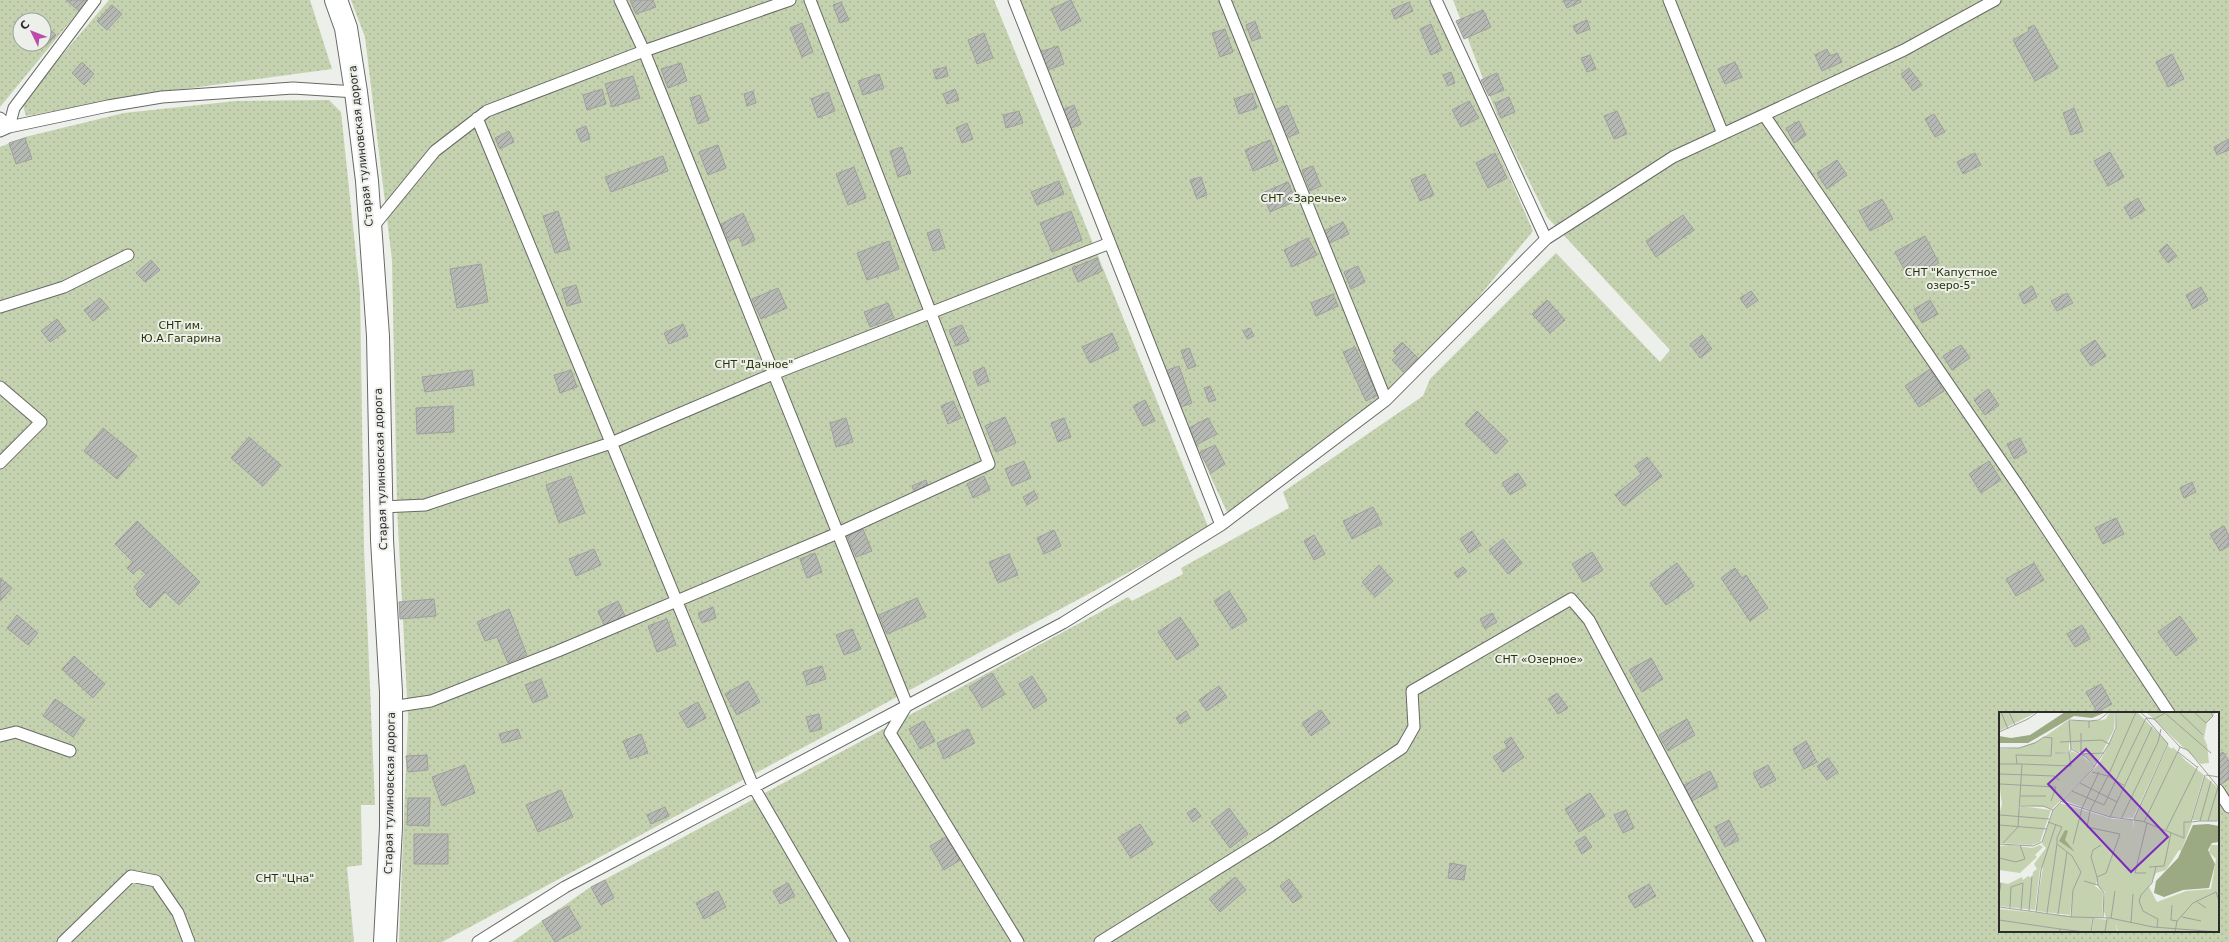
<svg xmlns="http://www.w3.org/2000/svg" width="2229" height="942" font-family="'DejaVu Sans',sans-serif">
	<defs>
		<pattern id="grass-dots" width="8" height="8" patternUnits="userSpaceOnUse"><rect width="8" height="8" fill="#c4d2af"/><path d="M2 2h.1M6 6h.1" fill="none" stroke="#a9b497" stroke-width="1.8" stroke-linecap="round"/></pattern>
		<pattern id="building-hatch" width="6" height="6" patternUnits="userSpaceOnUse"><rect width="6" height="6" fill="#b6b8b3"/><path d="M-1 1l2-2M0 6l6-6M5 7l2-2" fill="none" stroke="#949692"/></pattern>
	</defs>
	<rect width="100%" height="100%" fill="#edefea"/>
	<path fill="url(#grass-dots)" fill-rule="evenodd" d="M 0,0 L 88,0 L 0,107 ZM 20,20 L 44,20 L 44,44 L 20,44 Z
		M 109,0 L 310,0 L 332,69 L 147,94 L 26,116 L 22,102 Z
		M 351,0 L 994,0 L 1209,529 L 442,942 L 399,942 L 408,717 L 397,506 L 392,260 L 365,37 Z
		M 1013,0 L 1432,0 L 1533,231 L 1439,345 L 1392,388 L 1235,513 L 1227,512 L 1153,352 Z
		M 1453,0 L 2229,0 L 2229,942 L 512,942 L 589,888 L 1128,597 L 1132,601 L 1183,574 L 1181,568 L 1289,508 L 1283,492 L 1423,396 L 1430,379 L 1556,253 L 1660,362 L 1670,350 L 1547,217 L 1500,123 ZM 2000,713 L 2218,713 L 2218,931 L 2000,931 Z
		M 329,100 L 341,112 L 360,293 L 364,547 L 375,805 L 361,805 L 362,865 L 347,867 L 354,942 L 0,942 L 0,147 L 25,137 L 124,113 L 236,101 Z"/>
	<path fill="url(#building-hatch)" stroke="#9ea09c" d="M 66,0 L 88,0 L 79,11 Z
		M 630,0 L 653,0 L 656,7 L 636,14 Z
		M 1071,0 L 1081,21 L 1061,31 L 1051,9 Z
		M 1563,0 L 1580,0 L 1581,2 L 1567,8 Z
		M 841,2 L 849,20 L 840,23 L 833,5 Z
		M 1409,2 L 1413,11 L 1395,19 L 1391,10 Z
		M 112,5 L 122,14 L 107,30 L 97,21 Z
		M 1483,10 L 1491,27 L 1464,39 L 1456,21 Z
		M 1587,20 L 1590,29 L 1577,34 L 1573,26 Z
		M 1255,21 L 1261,38 L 1252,41 L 1246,25 Z
		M 44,23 L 56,35 L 47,45 L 44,42 Z
		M 802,23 L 813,52 L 802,57 L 790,28 Z
		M 1431,24 L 1442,50 L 1431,55 L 1420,29 Z
		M 2034,25 L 2058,68 L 2035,81 L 2013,40 L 2029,31 L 2028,28 Z
		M 1225,29 L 1233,52 L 1220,57 L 1212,33 Z
		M 984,33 L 993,58 L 977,64 L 968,40 Z
		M 1058,46 L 1064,64 L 1043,72 L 1037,53 Z
		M 1827,49 L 1830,56 L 1837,53 L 1842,62 L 1822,71 L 1815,55 Z
		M 2172,54 L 2184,79 L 2168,87 L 2156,62 Z
		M 1590,55 L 1596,69 L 1587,72 L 1581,58 Z
		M 82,62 L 94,74 L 84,85 L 72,73 Z
		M 1735,62 L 1742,77 L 1725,84 L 1718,69 Z
		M 681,63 L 687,81 L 668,88 L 661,69 Z
		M 946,67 L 948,76 L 936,79 L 933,70 Z
		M 1909,68 L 1922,85 L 1913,91 L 1901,74 Z
		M 1451,72 L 1455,83 L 1448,86 L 1443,75 Z
		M 1497,73 L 1504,90 L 1489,96 L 1481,80 Z
		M 879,74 L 884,88 L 863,95 L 858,81 Z
		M 633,76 L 640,98 L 612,107 L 605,84 Z
		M 602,89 L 606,104 L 587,110 L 583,95 Z
		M 955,89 L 959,100 L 947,104 L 943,94 Z
		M 753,91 L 756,103 L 747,106 L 744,94 Z
		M 828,92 L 835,111 L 818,118 L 811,99 Z
		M 1252,93 L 1257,108 L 1239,114 L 1234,99 Z
		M 700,95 L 709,120 L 698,124 L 690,98 Z
		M 1509,97 L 1515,112 L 1501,118 L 1495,103 Z
		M 1469,101 L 1479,118 L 1461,127 L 1452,110 Z
		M 1074,105 L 1081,124 L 1069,129 L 1062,110 Z
		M 1287,105 L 1299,133 L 1286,138 L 1275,110 Z
		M 2074,108 L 2083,131 L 2071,135 L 2063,113 Z
		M 1019,111 L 1023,123 L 1006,128 L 1003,115 Z
		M 1617,111 L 1627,134 L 1614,139 L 1604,116 Z
		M 1934,114 L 1945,132 L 1935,137 L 1925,119 Z
		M 1799,121 L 1806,135 L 1794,143 L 1786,128 Z
		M 967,123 L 973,139 L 962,143 L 956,128 Z
		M 586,126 L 590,139 L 581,142 L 576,130 Z
		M 509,131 L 514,142 L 500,149 L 495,138 Z
		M 25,138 L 32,159 L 16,164 L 9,143 Z
		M 2229,139 L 2229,150 L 2217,155 L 2214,147 Z
		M 1270,140 L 1278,161 L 1253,171 L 1245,150 Z
		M 718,145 L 726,168 L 708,175 L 699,152 Z
		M 902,147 L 911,173 L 898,177 L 890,151 Z
		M 2110,152 L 2124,177 L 2108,186 L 2094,161 Z
		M 1495,153 L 1507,178 L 1488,188 L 1476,163 Z
		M 1975,153 L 1981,165 L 1963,174 L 1957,162 Z
		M 663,156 L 668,171 L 611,192 L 605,177 Z
		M 1837,160 L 1847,175 L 1827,189 L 1817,173 Z
		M 1313,166 L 1321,186 L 1310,191 L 1302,170 Z
		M 854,167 L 866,198 L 848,205 L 836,174 Z
		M 1425,174 L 1434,195 L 1420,201 L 1411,180 Z
		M 1201,177 L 1207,195 L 1197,199 L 1190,180 Z
		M 1059,181 L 1064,194 L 1037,205 L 1031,192 Z
		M 1288,182 L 1296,201 L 1270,212 L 1262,193 Z
		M 2138,198 L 2145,210 L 2131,219 L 2124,207 Z
		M 1882,199 L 1893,219 L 1870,231 L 1859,211 Z
		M 558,211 L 570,249 L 555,253 L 543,216 Z
		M 1071,211 L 1082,240 L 1052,252 L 1040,223 Z
		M 743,213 L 755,240 L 743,246 L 739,237 L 729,241 L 721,224 Z
		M 1683,215 L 1694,230 L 1656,257 L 1646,241 Z
		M 1343,222 L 1349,234 L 1330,243 L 1324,231 Z
		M 939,229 L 945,248 L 933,251 L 927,233 Z
		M 1925,236 L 1939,263 L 1909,279 L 1895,252 Z
		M 1308,238 L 1317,255 L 1292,267 L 1284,250 Z
		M 889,241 L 899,269 L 867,280 L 857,253 Z
		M 2167,244 L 2177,256 L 2168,263 L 2159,251 Z
		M 1097,258 L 1102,271 L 1078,282 L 1072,268 Z
		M 151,260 L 160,270 L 145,282 L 136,273 Z
		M 481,264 L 488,302 L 457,308 L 450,269 Z
		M 1358,266 L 1365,282 L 1351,289 L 1344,272 Z
		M 576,285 L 581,302 L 567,306 L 562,289 Z
		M 2032,286 L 2037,297 L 2024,304 L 2019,294 Z
		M 2201,287 L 2208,300 L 2193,309 L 2186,295 Z
		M 778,288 L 787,308 L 761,319 L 752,299 Z
		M 1751,291 L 1758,300 L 1747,308 L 1740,298 Z
		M 2067,293 L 2073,303 L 2057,311 L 2051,301 Z
		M 1333,294 L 1338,306 L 1316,316 L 1311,303 Z
		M 100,298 L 109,308 L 93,321 L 84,310 Z
		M 1547,300 L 1565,320 L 1550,333 L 1532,314 Z
		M 1930,300 L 1938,314 L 1922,323 L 1914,309 Z
		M 888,303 L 894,318 L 870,327 L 864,312 Z
		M 57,319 L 66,331 L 50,342 L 41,331 Z
		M 683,324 L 688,336 L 669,344 L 664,333 Z
		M 962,325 L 969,341 L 956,346 L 949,330 Z
		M 1250,328 L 1254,336 L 1247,339 L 1243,331 Z
		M 1112,333 L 1119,349 L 1090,363 L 1082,347 Z
		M 1702,335 L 1712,349 L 1700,358 L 1690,344 Z
		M 2095,340 L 2106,356 L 2091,366 L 2080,350 Z
		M 1402,342 L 1418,358 L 1403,372 L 1392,360 L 1397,355 L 1393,351 Z
		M 1961,345 L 1970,358 L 1952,370 L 1943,356 Z
		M 1355,347 L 1378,395 L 1366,401 L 1343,352 Z
		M 1189,348 L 1196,366 L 1188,369 L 1181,351 Z
		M 1179,366 L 1192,403 L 1176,409 L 1162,372 Z
		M 984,367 L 989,381 L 978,386 L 973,372 Z
		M 1930,369 L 1944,391 L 1919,407 L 1905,386 Z
		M 472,370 L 474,385 L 425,392 L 422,377 Z
		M 571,370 L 577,387 L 560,393 L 554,375 Z
		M 1210,386 L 1216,400 L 1209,402 L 1204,388 Z
		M 1988,389 L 1999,405 L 1985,415 L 1974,400 Z
		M 1145,400 L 1155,421 L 1143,426 L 1133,406 Z
		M 953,401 L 961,418 L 948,424 L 941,406 Z
		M 453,406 L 454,432 L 417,434 L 416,408 Z
		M 1477,411 L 1508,441 L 1496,454 L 1465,424 Z
		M 1005,417 L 1016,443 L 996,452 L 985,426 Z
		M 846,418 L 853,442 L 836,447 L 830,423 Z
		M 1064,418 L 1071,437 L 1058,442 L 1051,423 Z
		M 1208,418 L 1217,434 L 1196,445 L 1187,429 Z
		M 103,428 L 137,456 L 117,479 L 84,451 Z
		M 249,437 L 281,465 L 263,486 L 231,458 Z
		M 2020,438 L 2027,452 L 2014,459 L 2007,444 Z
		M 1215,445 L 1225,464 L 1211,473 L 1200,452 Z
		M 1647,457 L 1662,476 L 1624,506 L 1615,495 L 1641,474 L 1635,466 Z
		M 1024,461 L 1031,478 L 1012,486 L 1005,469 Z
		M 1989,461 L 2001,480 L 1981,493 L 1969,474 Z
		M 1518,473 L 1526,485 L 1510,495 L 1502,483 Z
		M 571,476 L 585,513 L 559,523 L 546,485 Z
		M 984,476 L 990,490 L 973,498 L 967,484 Z
		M 926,480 L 931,494 L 917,500 L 912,486 Z
		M 2192,482 L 2196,492 L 2184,498 L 2180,488 Z
		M 1034,491 L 1038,498 L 1027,505 L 1023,497 Z
		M 1373,507 L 1382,524 L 1352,539 L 1343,521 Z
		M 2116,518 L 2124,534 L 2103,544 L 2095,528 Z
		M 137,521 L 200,582 L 179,605 L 165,592 L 150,608 L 136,594 L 138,591 L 134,587 L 146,574 L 139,568 L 133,574 L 127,568 L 133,562 L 115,544 Z
		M 2224,526 L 2229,536 L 2229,546 L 2220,551 L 2210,534 Z
		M 863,529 L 872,551 L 856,557 L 847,536 Z
		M 1054,530 L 1061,546 L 1044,554 L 1037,538 Z
		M 1472,531 L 1481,545 L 1469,553 L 1460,539 Z
		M 1314,535 L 1325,554 L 1314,560 L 1304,541 Z
		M 1503,539 L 1522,563 L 1508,574 L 1489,550 Z
		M 594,549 L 601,565 L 576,576 L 569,559 Z
		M 1592,552 L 1603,570 L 1583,582 L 1572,564 Z
		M 815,553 L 822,572 L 807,578 L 800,559 Z
		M 1009,554 L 1018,575 L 998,583 L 989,562 Z
		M 1677,563 L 1694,586 L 1666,605 L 1650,583 Z
		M 2034,563 L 2044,580 L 2016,596 L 2006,579 Z
		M 1379,565 L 1393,581 L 1375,597 L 1362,582 Z
		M 1463,567 L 1467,571 L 1458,578 L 1454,573 Z
		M 1735,568 L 1742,578 L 1746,575 L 1768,608 L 1750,621 L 1721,578 Z
		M 0,578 L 12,588 L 0,601 Z
		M 1229,591 L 1247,620 L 1232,629 L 1214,601 Z
		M 917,598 L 926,617 L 887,634 L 879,615 Z
		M 434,599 L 436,616 L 400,619 L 399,602 Z
		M 618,601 L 625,616 L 604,625 L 598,611 Z
		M 713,607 L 716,618 L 702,623 L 698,613 Z
		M 509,609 L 527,655 L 508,663 L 497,637 L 485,641 L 477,622 Z
		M 1492,613 L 1497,622 L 1485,629 L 1480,619 Z
		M 17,615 L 38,633 L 28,645 L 7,628 Z
		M 2180,616 L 2197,640 L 2176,656 L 2158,632 Z
		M 1180,617 L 1199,645 L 1177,660 L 1158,632 Z
		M 667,619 L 676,645 L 657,652 L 648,626 Z
		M 2082,625 L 2090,639 L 2075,647 L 2067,634 Z
		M 852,629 L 861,649 L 844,655 L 836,635 Z
		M 74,656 L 105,684 L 93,698 L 62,669 Z
		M 1651,658 L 1663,679 L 1642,692 L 1629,670 Z
		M 822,666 L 826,679 L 807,685 L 803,672 Z
		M 992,673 L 1005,694 L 982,708 L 969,687 Z
		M 1032,676 L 1047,700 L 1034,709 L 1019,684 Z
		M 541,679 L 548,697 L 533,703 L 525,685 Z
		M 748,681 L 760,702 L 737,715 L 725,694 Z
		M 2101,684 L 2112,704 L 2097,712 L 2086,692 Z
		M 1219,686 L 1227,697 L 1207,711 L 1199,700 Z
		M 1557,693 L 1568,708 L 1558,714 L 1548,699 Z
		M 55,699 L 85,720 L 73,737 L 43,716 Z
		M 698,702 L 706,718 L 688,728 L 679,713 Z
		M 1321,710 L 1330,723 L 1311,736 L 1302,723 Z
		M 1186,711 L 1190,718 L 1180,724 L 1176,718 Z
		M 819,714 L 822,729 L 810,732 L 806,717 Z
		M 1687,719 L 1695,735 L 1668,751 L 1659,735 Z
		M 924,721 L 935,741 L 920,749 L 909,729 Z
		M 518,729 L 521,738 L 502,743 L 499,734 Z
		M 968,729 L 975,743 L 944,759 L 937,743 Z
		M 641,734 L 648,753 L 630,759 L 623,741 Z
		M 1511,737 L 1524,757 L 1503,772 L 1493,757 L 1508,747 L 1504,742 Z
		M 1806,741 L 1817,762 L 1804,769 L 1793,749 Z
		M 2223,752 L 2229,761 L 2229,779 L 2220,785 L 2218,781 L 2218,755 Z
		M 427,755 L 428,770 L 408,772 L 406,756 Z
		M 1828,758 L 1838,772 L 1827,780 L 1817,766 Z
		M 465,765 L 475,793 L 442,806 L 432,777 Z
		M 1768,765 L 1776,780 L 1761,788 L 1753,773 Z
		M 1710,771 L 1718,787 L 1692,801 L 1684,785 Z
		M 561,790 L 573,817 L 538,832 L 526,805 Z
		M 1590,793 L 1605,816 L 1579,832 L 1565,809 Z
		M 408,798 L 430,798 L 429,826 L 407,825 Z
		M 665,807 L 669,816 L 651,824 L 647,815 Z
		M 1195,808 L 1201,816 L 1193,822 L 1187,813 Z
		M 1229,808 L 1248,834 L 1230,848 L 1211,822 Z
		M 1626,810 L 1634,828 L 1623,833 L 1614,815 Z
		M 1729,820 L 1739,840 L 1725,847 L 1715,827 Z
		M 1140,824 L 1153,844 L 1131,858 L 1118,838 Z
		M 414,834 L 448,834 L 448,864 L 414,864 Z
		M 1585,836 L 1592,847 L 1582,854 L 1575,842 Z
		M 946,837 L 960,860 L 944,870 L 930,846 Z
		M 1450,863 L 1466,866 L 1464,880 L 1448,878 Z
		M 1235,877 L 1246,890 L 1220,912 L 1209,899 Z
		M 1289,879 L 1302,897 L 1293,903 L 1280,886 Z
		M 605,880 L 614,898 L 601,905 L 591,887 Z
		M 788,883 L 795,896 L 780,904 L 773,891 Z
		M 1649,884 L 1656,896 L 1635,908 L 1628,896 Z
		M 718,891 L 726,907 L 704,919 L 696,903 Z
		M 568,906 L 581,928 L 555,942 L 542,921 Z"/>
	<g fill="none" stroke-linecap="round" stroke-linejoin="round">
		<defs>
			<path id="service" d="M 790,0 L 644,51 L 907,705 L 890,733 L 1018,942
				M 1014,0 L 1221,525
				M 1225,0 L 1386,400
				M 1436,0 L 1546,239
				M 1669,0 L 1723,134
				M 1764,115 L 2021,490 L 2169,713
				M 0,118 L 9,127 L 14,108 L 95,0
				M 477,118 L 753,786 L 844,942
				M 0,131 L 9,127 L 108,106 L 162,97 L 293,88 L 356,92
				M 372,228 L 435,151 L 487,111 L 644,51 L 620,0
				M 0,307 L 64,287 L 128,255
				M 0,387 L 41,422 L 0,463
				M 382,507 L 425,505 L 611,443 L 773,374 L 1110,243
				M 391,707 L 431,701 L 558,651 L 838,533 L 989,464 L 810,0
				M 0,736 L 16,732 L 70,751
				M 2218,790 L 2229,807
				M 63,942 L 131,876 L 156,881 L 178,913 L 189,942
				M 478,942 L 565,887 L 1063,623 L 1221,525 L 1386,400 L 1546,239 L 1673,157 L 1904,50 L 1995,0
				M 1100,942 L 1270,836 L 1402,748 L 1414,727 L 1412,691 L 1571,599 L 1589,620 L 1760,942"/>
			<path id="tertiary" d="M 336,0 L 346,28 L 356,92 L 367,181 L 378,336 L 382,540 L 391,692 L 391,827 L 385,942"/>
		</defs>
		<use href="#service" stroke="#686a66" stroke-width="13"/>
		<use href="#tertiary" stroke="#686a66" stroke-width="24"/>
		<use href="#service" stroke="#fff" stroke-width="11"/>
		<use href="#tertiary" stroke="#fff" stroke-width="22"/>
	</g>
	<g text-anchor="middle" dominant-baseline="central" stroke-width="4" stroke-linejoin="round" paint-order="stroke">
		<g font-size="11" fill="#2b2b2a" stroke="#edefea">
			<text transform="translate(361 146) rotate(-96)">Старая тулиновская дорога</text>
			<text transform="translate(381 469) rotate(-92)">Старая тулиновская дорога</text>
			<text transform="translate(390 793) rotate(-89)">Старая тулиновская дорога</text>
		</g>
		<g font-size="11" fill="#273405" stroke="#edefea">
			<text x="1304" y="198">СНТ «Заречье»</text>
			<text x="1951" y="272">СНТ "Капустное<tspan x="1951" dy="13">озеро-5"</tspan></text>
			<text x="181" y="325">СНТ им.<tspan x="181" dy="13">Ю.А.Гагарина</tspan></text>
			<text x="754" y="364">СНТ "Дачное"</text>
			<text x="1539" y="659">СНТ «Озерное»</text>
			<text x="285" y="878">СНТ "Цна"</text>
		</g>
	</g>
	<g transform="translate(1999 712)">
		<rect width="220" height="220" fill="#edefea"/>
		<path d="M 0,0 L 38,0 L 0,19 ZM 111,0 L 116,0 L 115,18 L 96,53 L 83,42 L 92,40 L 79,40 L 72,36 L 70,29 L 70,40 L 53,41 L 71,42 L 72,39 L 82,43 L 95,54 L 89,62 L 53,97 L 46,95 L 20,93 L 20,98 L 22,94 L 52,98 L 41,130 L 32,133 L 0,131 L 0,103 L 3,92 L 0,69 L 0,37 L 20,36 L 41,28 L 68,9 L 99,9 L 107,7 ZM 118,0 L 139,1 L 169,31 L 134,106 L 111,105 L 64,88 L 99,53 L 117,18 ZM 147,0 L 217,0 L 208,10 L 205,26 L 208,33 L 210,51 L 202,52 ZM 169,34 L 173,37 L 174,35 L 187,49 L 205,63 L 191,111 L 193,111 L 182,139 L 180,138 L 167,158 L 157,161 L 150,175 L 158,190 L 187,179 L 212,177 L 217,147 L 210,140 L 212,133 L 220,133 L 220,220 L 119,220 L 117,211 L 118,220 L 93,220 L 94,206 L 108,208 L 104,197 L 106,180 L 100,176 L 98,169 L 96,174 L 104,180 L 103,206 L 72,205 L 73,184 L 71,203 L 37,199 L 44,155 L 41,157 L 36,198 L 0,194 L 0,170 L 9,172 L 23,165 L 24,168 L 29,164 L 33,166 L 34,160 L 38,157 L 35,152 L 47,136 L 43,132 L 49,113 L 55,97 L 61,91 L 114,107 L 134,108 L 135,116 L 135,106 ZM 206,64 L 220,77 L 220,109 L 193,108 ZM 11,133 L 33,136 L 41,133 L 44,135 L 36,143 L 38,145 L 21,161 L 0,158 L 0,134 ZM 0,197 L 93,206 L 92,220 L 0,220 Z" fill="#c4d2af"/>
		<path d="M 66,0 L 107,0 L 93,6 L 75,4 L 29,31 L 0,31 L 0,24 L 12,26 L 31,23 ZM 209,112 L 220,114 L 220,130 L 213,131 L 209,138 L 216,152 L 210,176 L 184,178 L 165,185 L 155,181 L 157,169 L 179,146 L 194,113 ZM 66,118 L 69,119 L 66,128 L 76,140 L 60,129 Z" fill="#9baa83"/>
		<path fill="none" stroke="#9fa19d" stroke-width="1" d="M 2,0 L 9,17M 10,0 L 16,13M 141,0 L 148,6 L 155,7 L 181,35 L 189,38 L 220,76M 180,0 L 204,23M 195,0 L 207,11 L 214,4 L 211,0M 167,2 L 212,41M 155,7 L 168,0M 90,16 L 90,9 L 100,8 L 110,0M 0,20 L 29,7 L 39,0M 82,21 L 82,42 L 105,41M 61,30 L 103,28 L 110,32M 0,36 L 20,36 L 36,31 L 45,25 L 53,26 L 52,44 L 17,43 L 18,52M 72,37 L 70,8 L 90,9M 179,40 L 198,55M 56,41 L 70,41 L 72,37 L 87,45 L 96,55M 0,52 L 23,52 L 19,115 L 4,131M 23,52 L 72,54 L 70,41M 93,60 L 109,64 L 137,0M 1,62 L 55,64 L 60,68M 207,63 L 220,65M 81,71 L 118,90M 1,72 L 57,75 L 52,89M 73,79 L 105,93 L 147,6 L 169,32 L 135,107M 21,84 L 47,84M 61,89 L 111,105 L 143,109 L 185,126 L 185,110 L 192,110M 21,94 L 44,94 L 54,98M 1,103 L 50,107M 111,105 L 153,15M 122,107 L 159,30 L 162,17M 201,109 L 192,110 L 206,63M 209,109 L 201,109 L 212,69M 218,109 L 209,109 L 219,75M 49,110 L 63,115 L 58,126 L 58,132 L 73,144 L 82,160 L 74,178 L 72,205M 145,110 L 181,35M 0,113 L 48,117M 167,118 L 199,54M 0,132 L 34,134 L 43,130 L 54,98 L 93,58 L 110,32 L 117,16 L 117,0M 74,132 L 83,96 L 100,60M 102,133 L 94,138 L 92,145 L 98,165 L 107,161 L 121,122 L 88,115 L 91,99 L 109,64 L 126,74M 0,146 L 17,150 L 26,147 L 21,133M 150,155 L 165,154 L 172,121M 157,155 L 153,171 L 142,183 L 140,189 L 144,199 L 159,207 L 158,215M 147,161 L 136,161 L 148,111M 85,169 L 99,173 L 98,165M 99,173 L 105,181 L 104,206M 0,183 L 2,171M 197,189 L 207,196M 173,193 L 172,208 L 178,209M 0,195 L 73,205 L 111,206 L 154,215 L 220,220M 11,196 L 12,175 L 24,171 L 22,198M 30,199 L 33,164M 37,200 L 42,158 L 57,112M 48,201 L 58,132M 59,202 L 68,140M 183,205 L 202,209M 112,206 L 116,179M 0,208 L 61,217M 132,211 L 134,182M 61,220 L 61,217 L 86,220M 92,220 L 94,206M 106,220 L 108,207M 176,220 L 178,209 L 194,191 L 217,180 L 220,189"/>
		<path fill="#7b2cbf" fill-opacity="0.15" stroke="#7b2cbf" stroke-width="2" d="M 87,37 L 169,125 L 132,160 L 49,72 Z"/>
		<rect width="220" height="220" fill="none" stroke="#2b2b2a" stroke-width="2"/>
	</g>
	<g transform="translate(32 32) rotate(313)"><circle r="19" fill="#edefea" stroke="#9fa19d"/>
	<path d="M0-3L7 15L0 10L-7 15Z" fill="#bb4ca9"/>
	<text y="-6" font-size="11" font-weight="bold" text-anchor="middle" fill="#2b2b2a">С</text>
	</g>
</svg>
